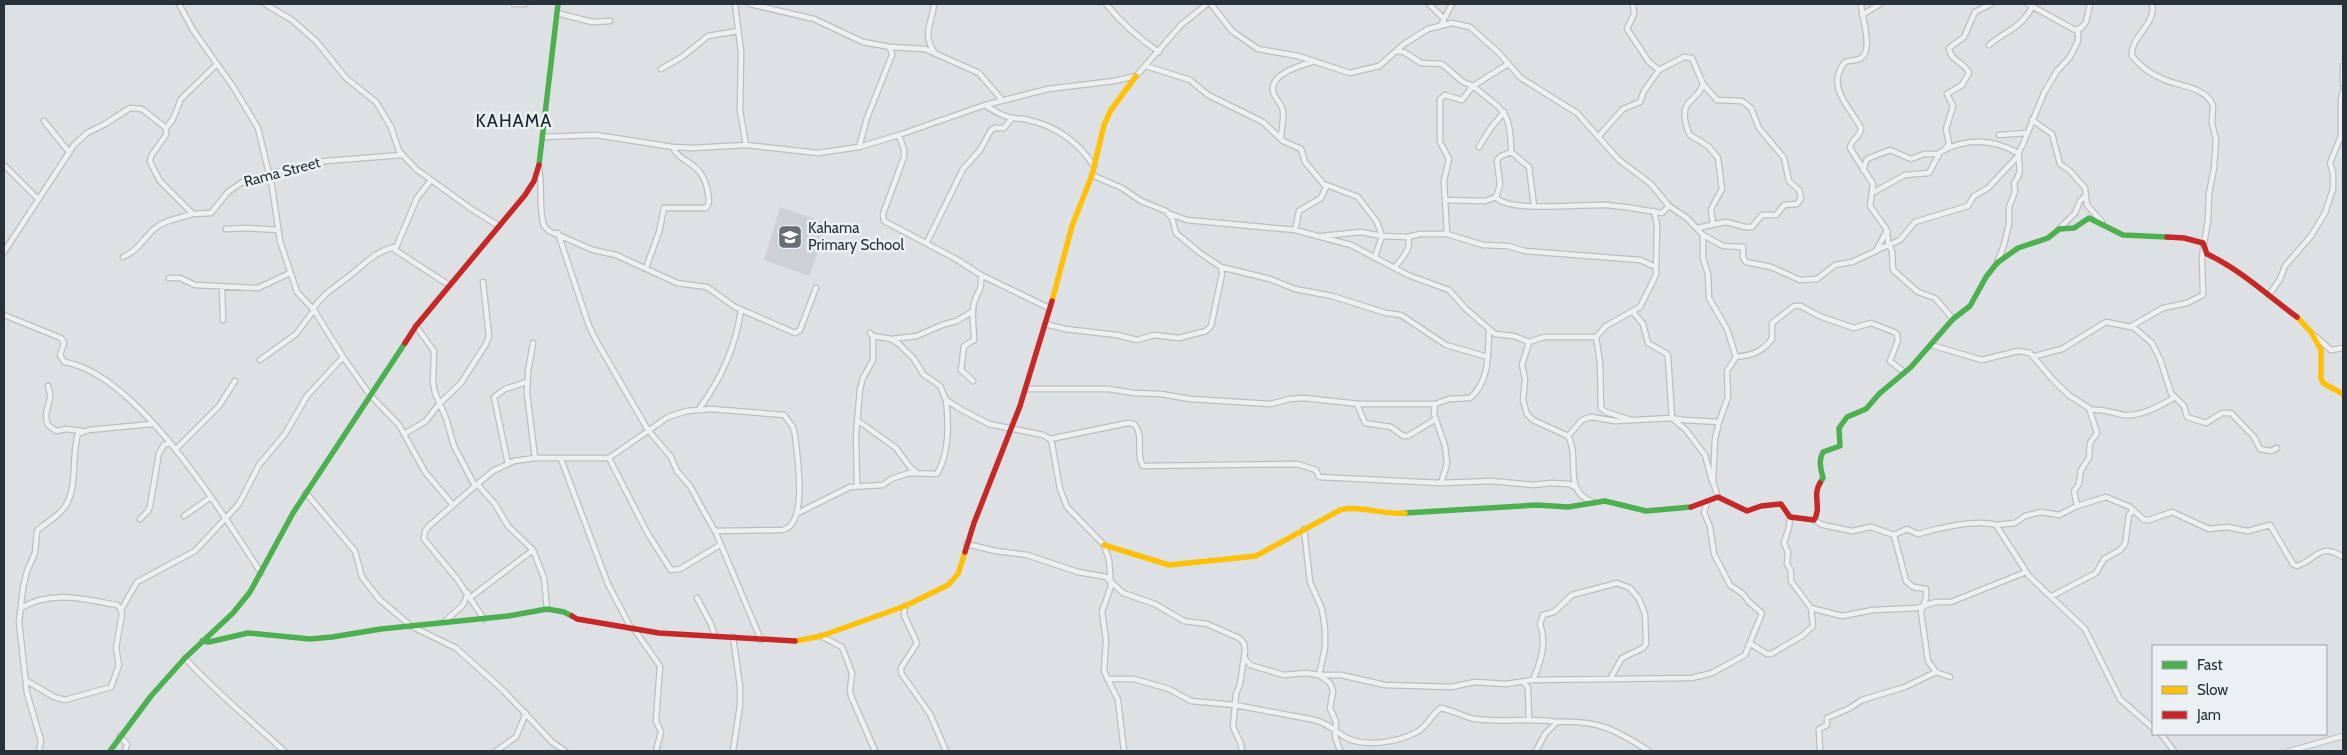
<svg xmlns="http://www.w3.org/2000/svg" width="2347" height="755" font-family="Cabin,sans-serif">
	<rect width="100%" height="100%" fill="#dee1e3"/>
	<path fill="#cdd1d6" d="M 780,207 L 829,224 L 809,276 L 764,260 Z"/>
	<g fill="none" stroke-linecap="round" stroke-linejoin="round">
		<defs>
			<path id="street" d="M 179,4 L 193,30 L 234,88 L 258,128 L 272,186 L 280,241 L 297,292 L 314,310 L 343,357 L 370,395 L 399,425 L 425,472 L 453,505
				M 265,4 L 292,20 L 316,41 L 346,78 L 376,102 L 391,127 L 399,151 L 416,169 L 470,208 L 499,226
				M 514,4 L 525,4
				M 735,4 L 741,52 L 740,111 L 746,145
				M 750,4 L 814,19 L 863,42 L 890,47 L 925,49 L 979,73 L 1002,100
				M 934,4 C 932,24 922,32 934,52
				M 1106,4 C 1121,22 1138,38 1159,52
				M 1211,4 L 1232,31 L 1258,49 L 1298,56 L 1350,73 L 1379,66 L 1404,44 L 1428,29 L 1452,23 L 1470,27 L 1499,53 L 1521,78 L 1577,113 L 1619,160 L 1651,184 L 1669,206 L 1687,218 L 1703,235 L 1703,258 L 1708,274 L 1709,298 L 1727,329 L 1736,357 L 1727,371 L 1728,397 L 1719,422 L 1715,439 L 1713,482 L 1718,497
				M 1429,4 L 1444,19
				M 1633,4 L 1634,14 L 1627,29 L 1649,62 L 1659,70
				M 1861,4 C 1861,14 1874,51 1861,58 C 1857,61 1850,60 1845,62 C 1825,87 1850,107 1861,128 C 1861,137 1850,140 1850,148 L 1873,184 L 1870,206 L 1887,230 L 1888,242 L 1892,251 L 1893,270 L 1918,292 L 1935,298 L 1953,319
				M 2028,4 L 2075,30 L 2081,28 L 2086,22 L 2090,4
				M 557,13 L 592,22 L 610,21
				M 1862,15 L 1880,4
				M 1441,25 L 1452,4
				M 1989,45 C 2009,28 2017,32 2033,6
				M 1396,51 L 1404,52 L 1421,63 L 1442,64 L 1463,82 L 1473,86 L 1508,64
				M 1146,66 L 1190,80 L 1208,95 L 1263,122 L 1283,141 L 1301,149 L 1305,162 L 1326,187 L 1321,198 L 1299,211 L 1295,230
				M 2343,66 L 2343,84
				M 661,69 L 682,57 L 708,36 L 738,31
				M 985,105 C 993,110 1002,117 1013,118 C 1018,119 1023,118 1028,120 C 1057,126 1078,142 1094,166
				M 2032,120 L 2052,134 L 2060,164 L 2070,171 L 2085,188 L 2087,205 L 2102,222
				M 44,121 L 69,152
				M 166,128 L 173,119 L 181,99 L 217,64
				M 899,135 L 904,150 L 904,157 L 883,214 L 884,221 L 956,259 L 981,275 L 1049,308
				M 1999,135 L 2027,133
				M 544,137 L 596,135 L 673,147 L 692,148 L 746,145 L 818,153 L 859,147 L 899,135 L 985,105 L 1048,89 L 1114,81 L 1136,76 L 1181,25 L 1207,4
				M 1598,137 L 1623,109 L 1640,102 L 1644,91 L 1659,70 L 1684,57 L 1692,58 L 1703,84 C 1698,101 1682,99 1685,119 C 1686,125 1687,130 1690,135 L 1708,146 L 1718,158 L 1722,189 L 1711,209 L 1713,224
				M 1281,139 C 1281,130 1284,121 1283,112 C 1283,104 1274,99 1273,91 C 1270,73 1303,65 1315,61
				M 859,147 L 867,118 L 892,55 L 890,47
				M 1479,147 L 1490,129 L 1504,112
				M 1945,149 L 1949,144 L 1946,129 L 1953,106 L 1947,94 L 1962,85 L 1969,73 C 1966,63 1950,61 1949,48 L 1964,37 L 1975,12 L 1991,4
				M 4,165 L 38,199
				M 539,169 C 543,188 538,208 544,226 L 549,231 L 593,250 L 616,255 L 677,283 L 707,287 L 735,307 L 795,333 L 800,330 L 816,288
				M 1863,170 L 1867,159 L 1890,150 L 1911,159 L 1924,154 L 1938,154
				M 1092,175 L 1122,188 L 1141,201 L 1166,211 L 1172,218 L 1176,233 L 1200,253 L 1221,267 L 1270,279 L 1295,289 L 1332,296 L 1386,313 L 1401,315 L 1446,345 L 1488,357
				M 431,180 L 417,198 L 395,250 L 449,285
				M 1327,185 L 1358,197 L 1377,222 L 1382,236 L 1375,257
				M 1874,192 L 1905,175 L 1929,173 L 1940,152 C 1966,138 1993,139 2018,153
				M 1496,197 C 1507,213 1584,204 1605,205 C 1624,206 1643,210 1662,213 L 1669,206
				M 1445,200 L 1485,201 L 1496,197 L 1500,185 L 1497,160 L 1501,156 L 1511,152
				M 1170,214 L 1187,220 L 1295,230 L 1351,245 L 1408,275 L 1449,290 L 1466,309 L 1495,334 L 1514,336 L 1529,342 L 1544,337 L 1596,337 L 1606,326 L 1640,307 L 1653,281 L 1656,274 L 1657,225 L 1654,211
				M 1697,228 L 1726,222 L 1745,227 L 1752,227 L 1762,215 L 1776,215 L 1784,205 L 1797,204 L 1801,198 L 1799,190 L 1789,181 L 1784,158 L 1759,128 L 1751,108 L 1742,101 L 1717,100 L 1703,84
				M 226,229 L 246,228 L 278,230
				M 2059,229 L 2075,213 L 2080,201 L 2085,196
				M 558,233 L 589,326 L 597,342 L 648,430 L 671,457 L 677,471 L 690,486 L 702,508 L 716,533 L 761,640
				M 1447,234 L 1444,181 L 1449,159 L 1440,142 L 1440,99 L 1445,95 L 1462,100 L 1473,86 C 1503,111 1511,110 1511,152 L 1529,167 L 1534,206
				M 1703,235 L 1723,246 L 1743,247 L 1743,257 L 1746,262 L 1771,267 L 1800,280 L 1817,279 L 1835,265 L 1852,262 L 1876,251 L 1886,232
				M 1322,236 L 1361,232 L 1382,236 L 1408,237 L 1420,234 L 1447,234 L 1483,245 L 1508,246 L 1525,251 L 1640,260 L 1656,267
				M 927,242 L 963,169 L 980,150 L 991,130 L 995,128 L 1004,128 L 1012,118
				M 1877,250 L 1900,240 L 1915,222 L 1968,206 L 1974,196 L 1988,188 L 2018,156
				M 4,252 L 74,145 L 87,133 L 105,124 L 130,108 L 142,109 L 166,128 L 166,135 L 151,156 L 150,162 L 160,181 L 193,214 L 211,213 L 228,192 L 244,181 L 287,169 L 326,161 L 402,155
				M 123,257 C 137,251 142,241 152,231 C 163,220 180,218 193,214
				M 1997,263 L 2004,245 L 2009,224 L 2009,207 L 2015,192 L 2014,183 C 2027,167 2012,160 2023,144 L 2044,93 L 2057,71 L 2070,57 L 2078,41 L 2078,30
				M 1395,267 C 1402,258 1412,249 1408,237
				M 646,268 L 659,232 L 664,208 L 706,208 C 710,203 709,199 708,193 C 703,160 679,164 673,147
				M 169,278 L 180,278 L 195,285 L 258,288 L 290,273
				M 222,287 L 223,320
				M 2269,295 L 2280,279 L 2285,266 L 2311,236 L 2325,213 L 2333,189 L 2333,173 L 2330,163 L 2341,136 L 2341,99 L 2343,91
				M 313,309 C 323,294 334,288 348,277 C 364,265 375,251 395,247
				M 1633,312 L 1643,324 L 1648,343 L 1667,354 L 1668,357 L 1672,418 L 1686,430 L 1705,455 L 1712,481
				M 4,315 L 61,338 L 64,343 L 60,355 L 64,362 C 137,373 223,514 261,573
				M 1045,324 L 1065,329 L 1117,335 L 1137,340 L 1154,335 L 1179,338 L 1206,331 L 1211,326 L 1222,274 L 1221,267
				M 416,326 L 434,351 L 433,383 L 435,393 L 446,418 L 454,446 L 475,486
				M 2132,326 L 2152,343 L 2160,359 L 2171,393 L 2184,406 L 2187,417 L 2206,423 L 2222,413 L 2231,413 L 2254,437 L 2260,449 L 2271,451 L 2277,448
				M 870,333 L 873,336 L 891,339 L 899,344 L 914,359 L 923,374 L 940,386 L 946,400 L 962,410 L 989,424 L 1043,435 L 1050,439 L 1052,444 L 1060,489 L 1067,507 L 1104,545 L 1109,560 L 1111,586 L 1102,612 L 1106,640 L 1104,671 L 1118,700 L 1124,751
				M 2315,336 L 2331,350 L 2343,348
				M 1596,337 L 1600,363 L 1601,408 L 1606,412 L 1628,419
				M 891,339 L 917,336 L 942,325 L 957,321 L 973,311
				M 1529,342 L 1522,365 L 1525,379 L 1523,400 L 1527,414 L 1533,420 L 1568,436 C 1581,458 1561,491 1593,502
				M 533,343 L 528,372 L 527,393 L 535,458
				M 1931,345 L 1982,360 L 2018,351 L 2030,353 L 2055,382 L 2070,396 L 2089,408 L 2097,433 L 2090,443 L 2089,458 L 2081,470 L 2079,484 L 2074,491 L 2077,506
				M 2035,356 L 2062,349 L 2106,322 L 2130,327 L 2163,308 L 2187,303 L 2203,295 L 2202,256 L 2208,220 L 2209,193 L 2214,168 L 2216,140 L 2212,123 L 2213,105 C 2204,86 2180,87 2163,79 C 2150,74 2141,67 2132,56 C 2129,38 2157,24 2152,4
				M 1736,357 C 1752,355 1761,353 1772,339 L 1772,323 L 1794,306 L 1801,306 L 1819,316 L 1854,328 L 1871,323 L 1894,332 L 1897,334 L 1898,340 L 1890,361 L 1904,372
				M 260,360 L 296,334 L 314,310
				M 973,381 L 961,370 L 964,346 L 974,340 C 974,328 971,314 974,303 C 978,289 982,292 981,275
				M 48,386 C 55,403 41,410 48,425 L 56,431 L 66,429 L 82,431
				M 1026,389 L 1109,389 L 1134,393 L 1161,394 L 1190,399 L 1271,404 L 1289,399 L 1304,398 L 1359,404 L 1435,404 L 1449,399 L 1470,398 C 1490,381 1488,354 1489,330
				M 1357,404 L 1365,423 L 1391,427 L 1403,436 L 1408,436 L 1436,419
				M 1435,404 L 1434,414 L 1445,446 L 1447,464 L 1441,483
				M 699,409 C 721,379 736,346 741,310
				M 2090,410 C 2103,408 2112,413 2124,415 C 2140,417 2162,405 2175,397
				M 857,420 L 896,448 L 910,467 L 917,473
				M 404,434 L 426,421 L 439,404 L 461,383 L 486,344 L 489,336 L 483,282
				M 1568,436 L 1582,420 L 1591,417 L 1615,421 L 1672,418 L 1684,420 L 1719,422
				M 1050,439 L 1128,423 L 1134,424 C 1145,435 1135,454 1143,466 L 1297,464 L 1316,470 L 1319,477 L 1441,483 L 1491,481 L 1534,485 L 1551,483 L 1569,484 L 1575,487
				M 176,449 L 219,406 L 235,381
				M 609,458 L 648,534 L 671,570 L 680,569 L 720,545
				M 561,459 L 608,584 L 631,628
				M 508,464 L 494,397 L 505,389 L 527,382
				M 477,484 L 495,504 L 508,526 L 533,550 L 544,578 L 547,609
				M 857,485 L 856,435 L 860,389 L 863,378 L 873,360 L 873,336
				M 306,493 L 355,551 L 362,577 L 379,599 L 411,626 L 456,648 L 504,691 L 552,742 L 565,751
				M 798,513 L 850,487 L 883,485 L 891,479 L 909,473 L 937,474 C 949,453 949,424 946,400
				M 184,516 L 211,497
				M 140,519 L 148,511 L 150,506 L 159,453 L 164,445 L 169,443
				M 1814,520 L 1823,525 L 1852,531 L 1871,527 L 1894,535 L 1907,529 L 1918,534 C 1938,528 1977,519 1996,525 L 2029,576 L 2085,629 L 2120,699 L 2153,728
				M 1996,525 L 2015,523 L 2025,516 L 2041,512 L 2059,515 L 2077,506 L 2106,497 L 2130,507 L 2144,520 L 2149,520 L 2172,512 L 2209,529 L 2227,527 L 2248,531 L 2270,525 L 2293,564 L 2297,566 C 2317,559 2320,542 2343,557
				M 1304,529 L 1310,582 L 1322,609 L 1325,629 L 1325,648 L 1319,675 L 1330,683 L 1333,691 L 1330,708 L 1336,722 L 1335,736 L 1340,751
				M 1894,535 L 1906,581 L 1913,587 L 1926,589 L 1926,598 L 1921,612 L 1928,661 L 1936,672 L 1950,677
				M 966,544 L 996,551 L 1027,555 L 1078,572 L 1106,577 L 1123,593 L 1155,604 L 1184,621 L 1207,624 L 1239,638 L 1244,643 L 1245,651 L 1240,684 L 1236,694 L 1233,727 L 1241,744 L 1242,751
				M 2052,596 L 2096,573 L 2104,559 L 2120,550 L 2125,544 L 2129,515 L 2133,510
				M 471,597 L 533,550
				M 697,598 L 711,624 L 715,636
				M 905,606 L 904,615 L 917,643 L 901,668 L 901,673 L 930,714 L 946,751
				M 21,608 C 52,590 83,599 117,605 L 120,608 L 122,614 L 116,648 L 119,665 L 111,687 L 65,700 L 54,697 L 27,681
				M 1811,608 L 1842,616 L 1873,610 L 1917,608 L 1936,602 L 1951,602 L 2026,572
				M 121,610 L 137,582 L 195,551 L 239,504 L 259,465 L 285,434 L 307,396 L 343,357
				M 484,619 L 457,579 L 424,539 L 425,531 L 429,526 L 475,486 L 493,471 L 514,461 L 535,458 L 609,458 L 668,417 L 687,411 L 711,409 L 784,415 L 793,427 L 795,435 C 797,455 809,526 782,530 L 715,531
				M 444,622 L 463,605 L 468,593
				M 634,629 L 660,666 L 656,721 L 661,732 L 656,751
				M 821,636 L 842,647 L 852,673 L 850,690 L 851,696 L 875,751
				M 1751,644 L 1767,654 L 1771,654 L 1802,636 L 1813,626 L 1811,608 L 1791,581 L 1791,571 L 1787,564 L 1788,552 L 1784,543 L 1789,527 L 1790,517
				M 1244,657 L 1250,665 L 1284,675 L 1306,673 L 1319,675 L 1341,675 L 1385,685 L 1451,687 L 1475,682 L 1506,684 L 1533,680 L 1692,678 L 1712,673 L 1745,655 L 1762,613 L 1749,602 L 1743,594 L 1730,585 L 1714,554 L 1710,527 L 1704,512 L 1707,503
				M 185,658 C 215,692 251,720 284,751
				M 1107,679 L 1134,679 L 1169,689 L 1191,701 L 1235,705 L 1315,720 C 1327,723 1335,731 1345,737 C 1365,748 1398,742 1417,732 C 1429,725 1432,713 1441,708 C 1452,710 1464,717 1475,719 C 1502,723 1530,717 1557,722
				M 1533,680 C 1541,661 1547,643 1540,624 L 1543,615 L 1554,612 L 1572,595 L 1617,583 L 1630,588 L 1639,599 L 1645,614 L 1646,644 L 1643,648 L 1622,658 L 1610,679
				M 1524,682 L 1528,688 L 1529,720
				M 2161,734 L 2174,751
				M 120,736 L 127,744 L 125,751
				M 39,751 L 41,741 L 27,693 L 19,622 L 23,588 L 27,571 L 35,553 L 37,531 C 46,522 59,517 66,505 C 78,485 71,456 78,434 L 89,430 L 152,424
				M 496,751 L 516,737 L 526,713
				M 733,751 L 740,705 L 740,686 L 733,637
				M 1536,751 L 1545,734 L 1557,722 C 1599,720 1616,730 1649,751
				M 1820,751 L 1819,729 L 1827,725 L 1827,718 L 1850,708 L 1862,700 L 1905,687 L 1936,672
				M 2290,751 L 2343,736"/>
		</defs>
		<use href="#street" stroke="#bcbfc1" stroke-width="7"/>
		<use href="#street" stroke="#edeff0" stroke-width="4.5"/>
		<path stroke="#4caf50" stroke-width="5.5" d="M 539,165 L 558,4
			M 1820,483 L 1823,478 C 1821,469 1818,461 1823,452 L 1840,446 L 1839,428 L 1847,417 L 1866,409 L 1879,394 L 1911,367 L 1953,319 L 1970,306 L 1986,277 L 1997,263 L 2018,248 L 2048,238 L 2059,229 L 2074,228 L 2089,218 L 2123,235 L 2167,237
			M 1405,513 L 1537,505 L 1568,507 L 1605,501 L 1646,511 L 1691,507
			M 202,641 L 209,642 L 248,633 L 310,639 L 332,637 L 381,629 L 508,616 L 547,609 L 564,612 L 572,616
			M 110,751 L 151,696 L 185,658 L 233,613 L 250,592 L 293,513 L 405,343"/>
		<path stroke="#ffc107" stroke-width="5.5" d="M 1052,301 L 1072,226 L 1092,175 L 1104,125 L 1111,110 L 1136,76
			M 2297,317 L 2311,332 L 2321,350 L 2321,378 L 2323,383 L 2343,394
			M 1104,545 L 1169,565 L 1256,556 L 1340,510 C 1361,505 1382,515 1405,513
			M 795,641 L 821,636 L 905,606 L 948,585 L 958,574 L 965,552"/>
		<path stroke="#c62828" stroke-width="5.5" d="M 2167,237 L 2184,238 L 2203,243 L 2207,254 C 2241,270 2267,295 2297,317
			M 405,343 L 416,326 L 525,195 L 534,181 L 539,165
			M 1691,507 L 1718,497 L 1747,511 L 1761,506 L 1781,504 L 1790,517 L 1814,520 C 1822,508 1812,495 1820,483
			M 965,552 L 974,523 L 1020,406 L 1052,301
			M 572,616 L 577,619 L 659,633 L 795,641"/>
	</g>
	<defs>
		<symbol id="school-square" viewBox="-11 -11 22 22"><rect x="-9" y="-9" width="18" height="18" rx="4" fill="#676f75" stroke="#ebf0f3"/><path d="M0-5L7-2L0 1L-7-2ZM-4 1L0 2.5L4 1V4Q0 6-4 4Z" fill="#fff"/></symbol>
	</defs>
	<g fill-rule="evenodd">
		<use href="#school-square" x="776" y="223" width="28" height="28"/>
	</g>
	<g text-anchor="middle" dominant-baseline="central" stroke-width="5" stroke-linejoin="round" paint-order="stroke">
		<g font-size="15" fill="#27323a" stroke="#ebf0f3">
			<text transform="translate(282 172) rotate(-15)">Rama Street</text>
		</g>
		<g font-size="15" fill="#27323a" stroke="#ebf0f3" text-anchor="start">
			<text x="808" y="228">Kahama<tspan x="808" dy="17">Primary School</tspan></text>
		</g>
		<g font-size="18" letter-spacing="1" fill="#1a232b" stroke="#ebf0f3">
			<text x="514" y="121">KAHAMA</text>
		</g>
	</g>
	<rect width="2347" height="755" fill="none" stroke="#27323a" stroke-width="10"/>
	<rect x="2152" y="645" width="175" height="90" fill="#ebf0f3" stroke="#9da4a9"/>
	<rect x="2162" y="661" width="25" height="8" fill="#4caf50" stroke="#9da4a9"/>
	<text x="2197" y="670" font-size="15" fill="#27323a">Fast</text>
	<rect x="2162" y="686" width="25" height="8" fill="#ffc107" stroke="#9da4a9"/>
	<text x="2197" y="695" font-size="15" fill="#27323a">Slow</text>
	<rect x="2162" y="711" width="25" height="8" fill="#c62828" stroke="#9da4a9"/>
	<text x="2197" y="720" font-size="15" fill="#27323a">Jam</text>
</svg>
